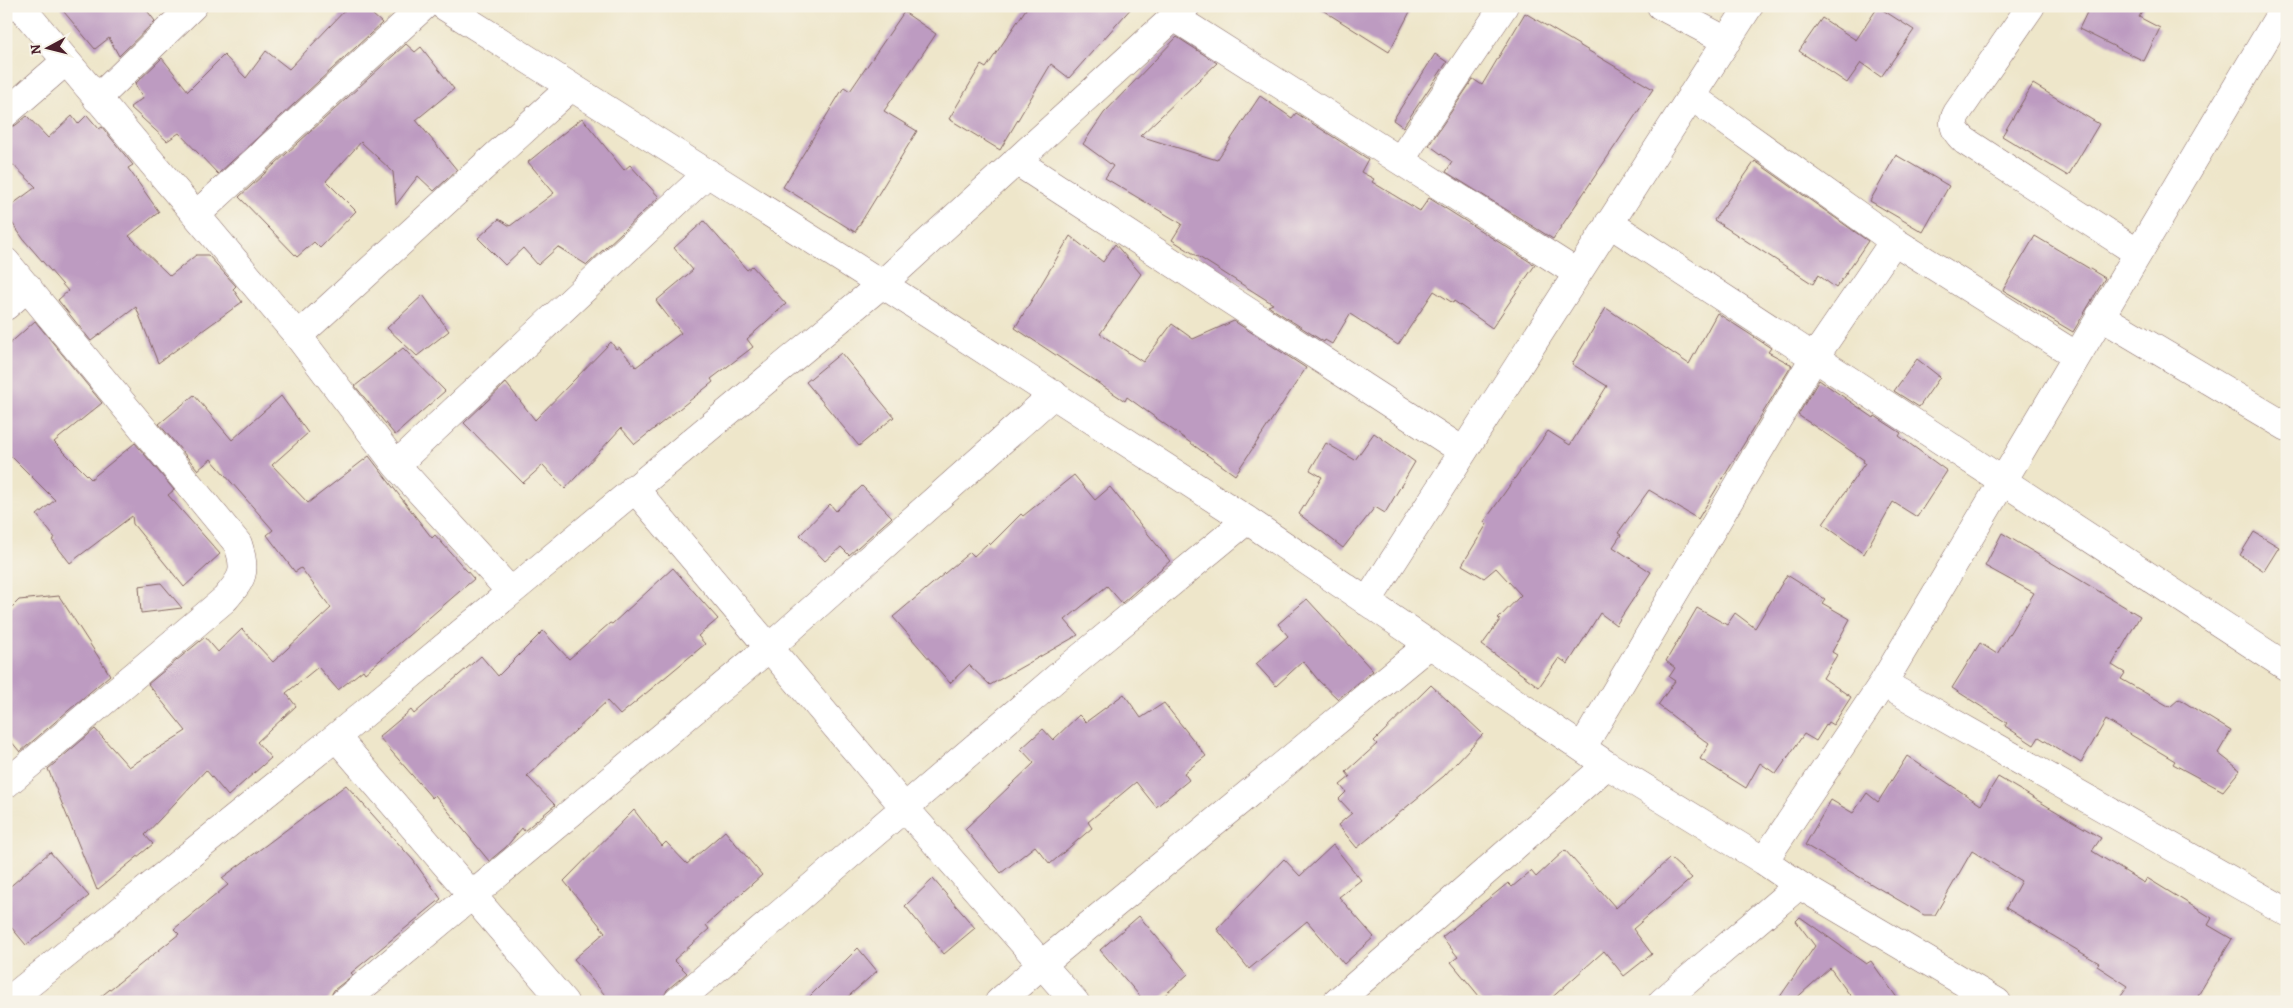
<svg xmlns="http://www.w3.org/2000/svg" width="2293" height="1008" font-family="Alegreya,serif">
	<rect width="100%" height="100%" fill="#f7f3e8"/>
	<filter id="ink" filterUnits="userSpaceOnUse"><feTurbulence type="fractalNoise" baseFrequency=".02" numOctaves="2"/><feDisplacementMap in="SourceGraphic" scale="10" xChannelSelector="R" yChannelSelector="G"/><feConvolveMatrix kernelMatrix="1 2 1 2 8 2 1 2 1" color-interpolation-filters="sRGB"/></filter>
	<filter id="wash" filterUnits="userSpaceOnUse"><feTurbulence type="fractalNoise" baseFrequency=".0096" numOctaves="4" result="noise"/><feDisplacementMap in="SourceGraphic" scale="20" xChannelSelector="R" yChannelSelector="G"/><feGaussianBlur stdDeviation="1.12" result="paint"/><feColorMatrix in="noise" values="0 0 0 0 0 0 0 0 0 0 0 0 0 0 0 0 0 1.4 0 .05"/><feComposite in="paint" operator="in"/></filter>
	<g filter="url(#wash)">
		<rect width="100%" height="100%" fill="#eee6ca"/>
		<g id="blocks">
			<path fill="#bd9bc1" d="M 59,6 L 148,6 L 145,8 L 155,21 L 119,56 L 109,38 L 95,49 Z
				M 349,6 L 363,6 L 382,23 L 218,174 L 179,133 L 167,141 L 130,107 L 143,98 L 135,84 L 162,58 L 188,91 L 224,55 L 246,78 L 266,51 L 289,69 Z
				M 1028,6 L 1133,6 L 1069,78 L 1051,64 L 1000,150 L 949,119 L 981,65 L 986,68 Z
				M 1316,6 L 1413,6 L 1389,52 Z
				M 2090,6 L 2145,6 L 2139,17 L 2160,28 L 2144,61 L 2079,29 Z
				M 1878,7 L 1914,30 L 1881,77 L 1861,63 L 1847,83 L 1799,51 L 1822,18 L 1856,40 Z
				M 904,12 L 936,34 L 884,111 L 917,131 L 855,232 L 783,187 L 844,87 L 850,91 Z
				M 1525,13 L 1653,89 L 1553,239 L 1446,172 L 1452,162 L 1429,145 L 1473,79 L 1482,85 Z
				M 1177,37 L 1217,63 L 1140,136 L 1217,160 L 1260,96 L 1292,118 L 1296,113 L 1368,159 L 1361,172 L 1374,179 L 1372,182 L 1420,211 L 1429,198 L 1535,265 L 1492,328 L 1454,301 L 1453,303 L 1434,291 L 1398,345 L 1350,314 L 1332,344 L 1325,340 L 1324,342 L 1268,306 L 1273,304 L 1172,240 L 1182,224 L 1105,178 L 1113,166 L 1083,144 L 1104,113 Z
				M 406,44 L 415,52 L 421,47 L 454,89 L 416,120 L 457,170 L 434,191 L 418,176 L 396,205 L 393,172 L 361,142 L 326,181 L 356,211 L 320,248 L 314,242 L 297,257 L 239,197 Z
				M 1435,54 L 1447,62 L 1403,127 L 1393,120 Z
				M 2033,84 L 2099,124 L 2068,176 L 2002,136 Z
				M 87,115 L 99,129 L 102,127 L 133,165 L 128,168 L 159,212 L 129,236 L 170,276 L 196,255 L 208,255 L 236,286 L 233,289 L 242,302 L 158,363 L 136,307 L 91,341 L 58,300 L 68,291 L 24,240 L 6,214 L 6,209 L 36,187 L 6,158 L 6,128 L 16,125 L 27,116 L 48,138 L 72,116 L 78,124 Z
				M 582,118 L 624,170 L 630,165 L 659,197 L 587,265 L 558,247 L 538,265 L 523,248 L 505,265 L 478,238 L 499,219 L 510,226 L 554,193 L 528,162 Z
				M 1896,155 L 1949,186 L 1923,232 L 1870,201 Z
				M 1755,161 L 1868,241 L 1836,288 L 1818,275 L 1813,284 L 1714,220 Z
				M 704,221 L 747,270 L 752,266 L 786,304 L 747,339 L 753,347 L 711,379 L 713,382 L 635,444 L 621,428 L 565,489 L 543,465 L 523,483 L 464,423 L 506,383 L 535,420 L 611,342 L 616,349 L 619,347 L 636,367 L 681,333 L 656,301 L 693,270 L 674,248 Z
				M 1070,236 L 1103,262 L 1115,244 L 1141,274 L 1100,334 L 1143,362 L 1172,324 L 1193,339 L 1234,321 L 1306,368 L 1235,475 L 1127,397 L 1125,401 L 1015,328 Z
				M 2035,236 L 2105,278 L 2073,332 L 2003,290 Z
				M 423,295 L 449,331 L 417,356 L 387,328 Z
				M 1606,308 L 1689,364 L 1717,313 L 1771,348 L 1768,352 L 1792,365 L 1698,519 L 1649,490 L 1618,533 L 1621,535 L 1613,547 L 1651,572 L 1616,625 L 1600,613 L 1568,664 L 1559,658 L 1539,687 L 1482,645 L 1500,620 L 1498,619 L 1521,595 L 1496,568 L 1484,578 L 1462,565 L 1487,524 L 1484,522 L 1548,431 L 1570,445 L 1607,386 L 1572,364 Z
				M 35,321 L 102,403 L 54,442 L 91,479 L 135,443 L 174,490 L 168,495 L 220,554 L 184,587 L 133,524 L 132,516 L 70,563 L 52,540 L 55,538 L 37,515 L 55,500 L 6,451 L 6,347 Z
				M 403,348 L 445,391 L 395,435 L 355,386 Z
				M 841,353 L 894,417 L 859,446 L 806,382 Z
				M 1917,359 L 1940,377 L 1919,407 L 1894,391 Z
				M 1819,380 L 1874,418 L 1875,416 L 1901,433 L 1899,436 L 1947,471 L 1917,517 L 1893,502 L 1864,554 L 1823,524 L 1865,463 L 1863,462 L 1864,460 L 1798,415 Z
				M 194,395 L 232,440 L 281,396 L 308,433 L 272,465 L 308,503 L 369,456 L 432,538 L 435,535 L 474,579 L 365,673 L 363,670 L 338,690 L 318,667 L 286,693 L 296,706 L 257,742 L 271,758 L 228,796 L 206,770 L 145,835 L 153,844 L 97,890 L 48,769 L 95,729 L 129,767 L 186,731 L 148,684 L 205,637 L 218,652 L 242,629 L 273,662 L 331,608 L 301,568 L 295,572 L 267,535 L 273,530 L 211,459 L 198,470 L 159,424 Z
				M 1374,433 L 1415,462 L 1385,513 L 1375,507 L 1343,548 L 1299,514 L 1322,477 L 1310,470 L 1326,443 L 1355,460 Z
				M 1074,475 L 1095,500 L 1110,487 L 1170,561 L 1122,603 L 1107,586 L 1065,620 L 1078,635 L 990,685 L 969,665 L 950,683 L 893,617 L 970,552 L 974,556 L 988,543 L 990,545 L 1021,514 L 1023,516 Z
				M 862,486 L 892,517 L 849,555 L 841,547 L 825,561 L 800,535 L 830,504 L 836,511 Z
				M 2254,532 L 2279,547 L 2264,571 L 2240,555 Z
				M 2002,533 L 2140,616 L 2112,665 L 2125,673 L 2121,679 L 2170,707 L 2179,699 L 2231,731 L 2218,753 L 2240,770 L 2223,791 L 2173,764 L 2175,761 L 2106,720 L 2081,763 L 2039,737 L 2034,745 L 2005,726 L 2007,723 L 1952,688 L 1980,643 L 1997,654 L 2034,593 L 1985,566 Z
				M 673,568 L 718,619 L 698,636 L 705,644 L 620,715 L 607,701 L 527,776 L 555,805 L 524,831 L 522,828 L 506,847 L 489,861 L 435,795 L 432,798 L 379,737 L 411,710 L 414,714 L 481,656 L 498,676 L 543,631 L 569,659 L 610,623 L 612,624 Z
				M 1787,575 L 1825,599 L 1822,603 L 1850,619 L 1832,652 L 1837,655 L 1823,678 L 1851,697 L 1833,725 L 1828,722 L 1816,741 L 1804,734 L 1776,774 L 1760,763 L 1746,788 L 1700,759 L 1709,744 L 1658,705 L 1675,681 L 1669,677 L 1675,668 L 1666,661 L 1697,608 L 1727,625 L 1735,613 L 1755,628 Z
				M 161,583 L 182,608 L 141,613 L 139,586 Z
				M 59,596 L 110,675 L 20,752 L 6,735 L 6,613 L 19,600 Z
				M 1307,599 L 1373,671 L 1338,699 L 1319,681 L 1303,661 L 1276,686 L 1256,664 L 1288,636 L 1278,624 Z
				M 1431,685 L 1483,734 L 1444,776 L 1357,848 L 1338,825 L 1352,813 L 1339,799 L 1346,792 L 1340,785 L 1350,777 L 1346,772 L 1377,744 L 1374,741 Z
				M 1124,694 L 1141,718 L 1164,703 L 1206,756 L 1184,773 L 1189,780 L 1156,807 L 1136,782 L 1088,822 L 1092,828 L 1050,864 L 1035,846 L 1001,873 L 965,829 L 1034,763 L 1021,749 L 1043,729 L 1053,740 L 1079,715 L 1086,722 Z
				M 1907,756 L 1981,805 L 1998,777 L 2101,838 L 2092,851 L 2144,883 L 2147,878 L 2212,918 L 2208,925 L 2232,939 L 2194,1002 L 2117,1002 L 2128,986 L 2097,966 L 2099,963 L 2006,908 L 2021,881 L 1972,851 L 1935,915 L 1924,915 L 1805,845 L 1831,800 L 1853,813 L 1867,793 L 1878,802 Z
				M 346,785 L 413,860 L 441,899 L 351,973 L 353,975 L 334,990 L 329,999 L 326,1002 L 94,1002 L 179,934 L 174,929 L 228,885 L 222,878 Z
				M 634,810 L 662,846 L 666,842 L 687,864 L 725,831 L 762,875 L 706,925 L 709,929 L 674,960 L 687,973 L 667,990 L 662,1002 L 611,1002 L 574,959 L 605,932 L 564,881 Z
				M 1333,845 L 1361,880 L 1339,897 L 1374,937 L 1344,964 L 1307,921 L 1249,969 L 1217,929 L 1284,859 L 1300,876 Z
				M 1565,850 L 1616,908 L 1670,858 L 1692,878 L 1633,929 L 1652,954 L 1624,976 L 1604,951 L 1547,1002 L 1484,1002 L 1451,962 L 1458,957 L 1442,937 L 1508,883 L 1512,887 L 1531,871 L 1536,877 Z
				M 50,852 L 89,896 L 26,945 L 6,921 L 6,890 Z
				M 933,879 L 975,928 L 944,954 L 905,906 Z
				M 1139,916 L 1188,974 L 1157,1002 L 1145,1002 L 1100,950 Z
				M 1800,917 L 1866,964 L 1871,961 L 1900,1002 L 1855,1002 L 1830,968 L 1792,1002 L 1778,1002 L 1777,1001 L 1815,946 L 1796,921 Z
				M 858,948 L 877,971 L 842,1002 L 804,1002 Z"/>
		</g>
	</g>
	<g filter="url(#ink)">
		<use href="#blocks" fill-opacity="0" stroke="#836563" stroke-width="1"/>
		<g fill="none" stroke-linecap="round" stroke-linejoin="round">
			<defs>
				<path id="minor" d="M 20,6 L 298,336 L 396,465
					M 444,6 L 882,284 L 1247,520 L 1607,765 L 1764,861 L 1799,885 L 1997,1002
					M 1661,6 L 1727,41
					M 2031,6 L 1957,113 C 1950,125 1956,133 1965,141 L 2138,253
					M 1174,17 L 1577,273
					M 1691,96 L 1894,241 L 2077,356
					M 97,99 L 193,6
					M 6,113 L 66,61
					M 1401,159 L 1504,6
					M 1016,161 L 1463,451
					M 197,214 L 424,6
					M 1609,223 L 2287,667
					M 6,262 L 238,544 C 247,572 243,578 225,599 L 6,784
					M 6,306 L 28,287
					M 2100,316 L 2287,427
					M 298,336 L 571,87
					M 634,488 L 904,807 L 1075,1002
					M 510,591 L 396,465 L 708,173
					M 1367,602 L 1749,6
					M 1883,683 L 2287,912
					M 336,737 L 564,1002
					M 1582,748 L 1814,358 L 1894,241
					M 1764,861 L 1883,683 L 2285,6
					M 7,1002 L 336,737 L 882,284 L 1186,6
					M 344,1002 L 770,647 L 1054,394
					M 677,1002 L 1068,668 L 1247,520
					M 999,1002 L 1041,965 L 1430,644
					M 1337,1002 L 1607,765
					M 1662,1002 L 1799,885"/>
			</defs>
			<use href="#minor" stroke="#836563" stroke-width="29"/>
			<use href="#minor" stroke="#fff" stroke-width="28"/>
		</g>
	</g>
	<rect width="2293" height="1008" fill="none" stroke="#f7f3e8" stroke-width="25"/>
	<g transform="translate(48 48) rotate(263)" stroke="#f7f3e8" stroke-width="4" paint-order="stroke">
	<path d="M0-4L9 19L0 12L-9 19Z" fill="#4a1f2b"/>
	<text y="-8" font-size="14" font-weight="bold" text-anchor="middle" fill="#4a1f2b">N</text>
	</g>
</svg>
